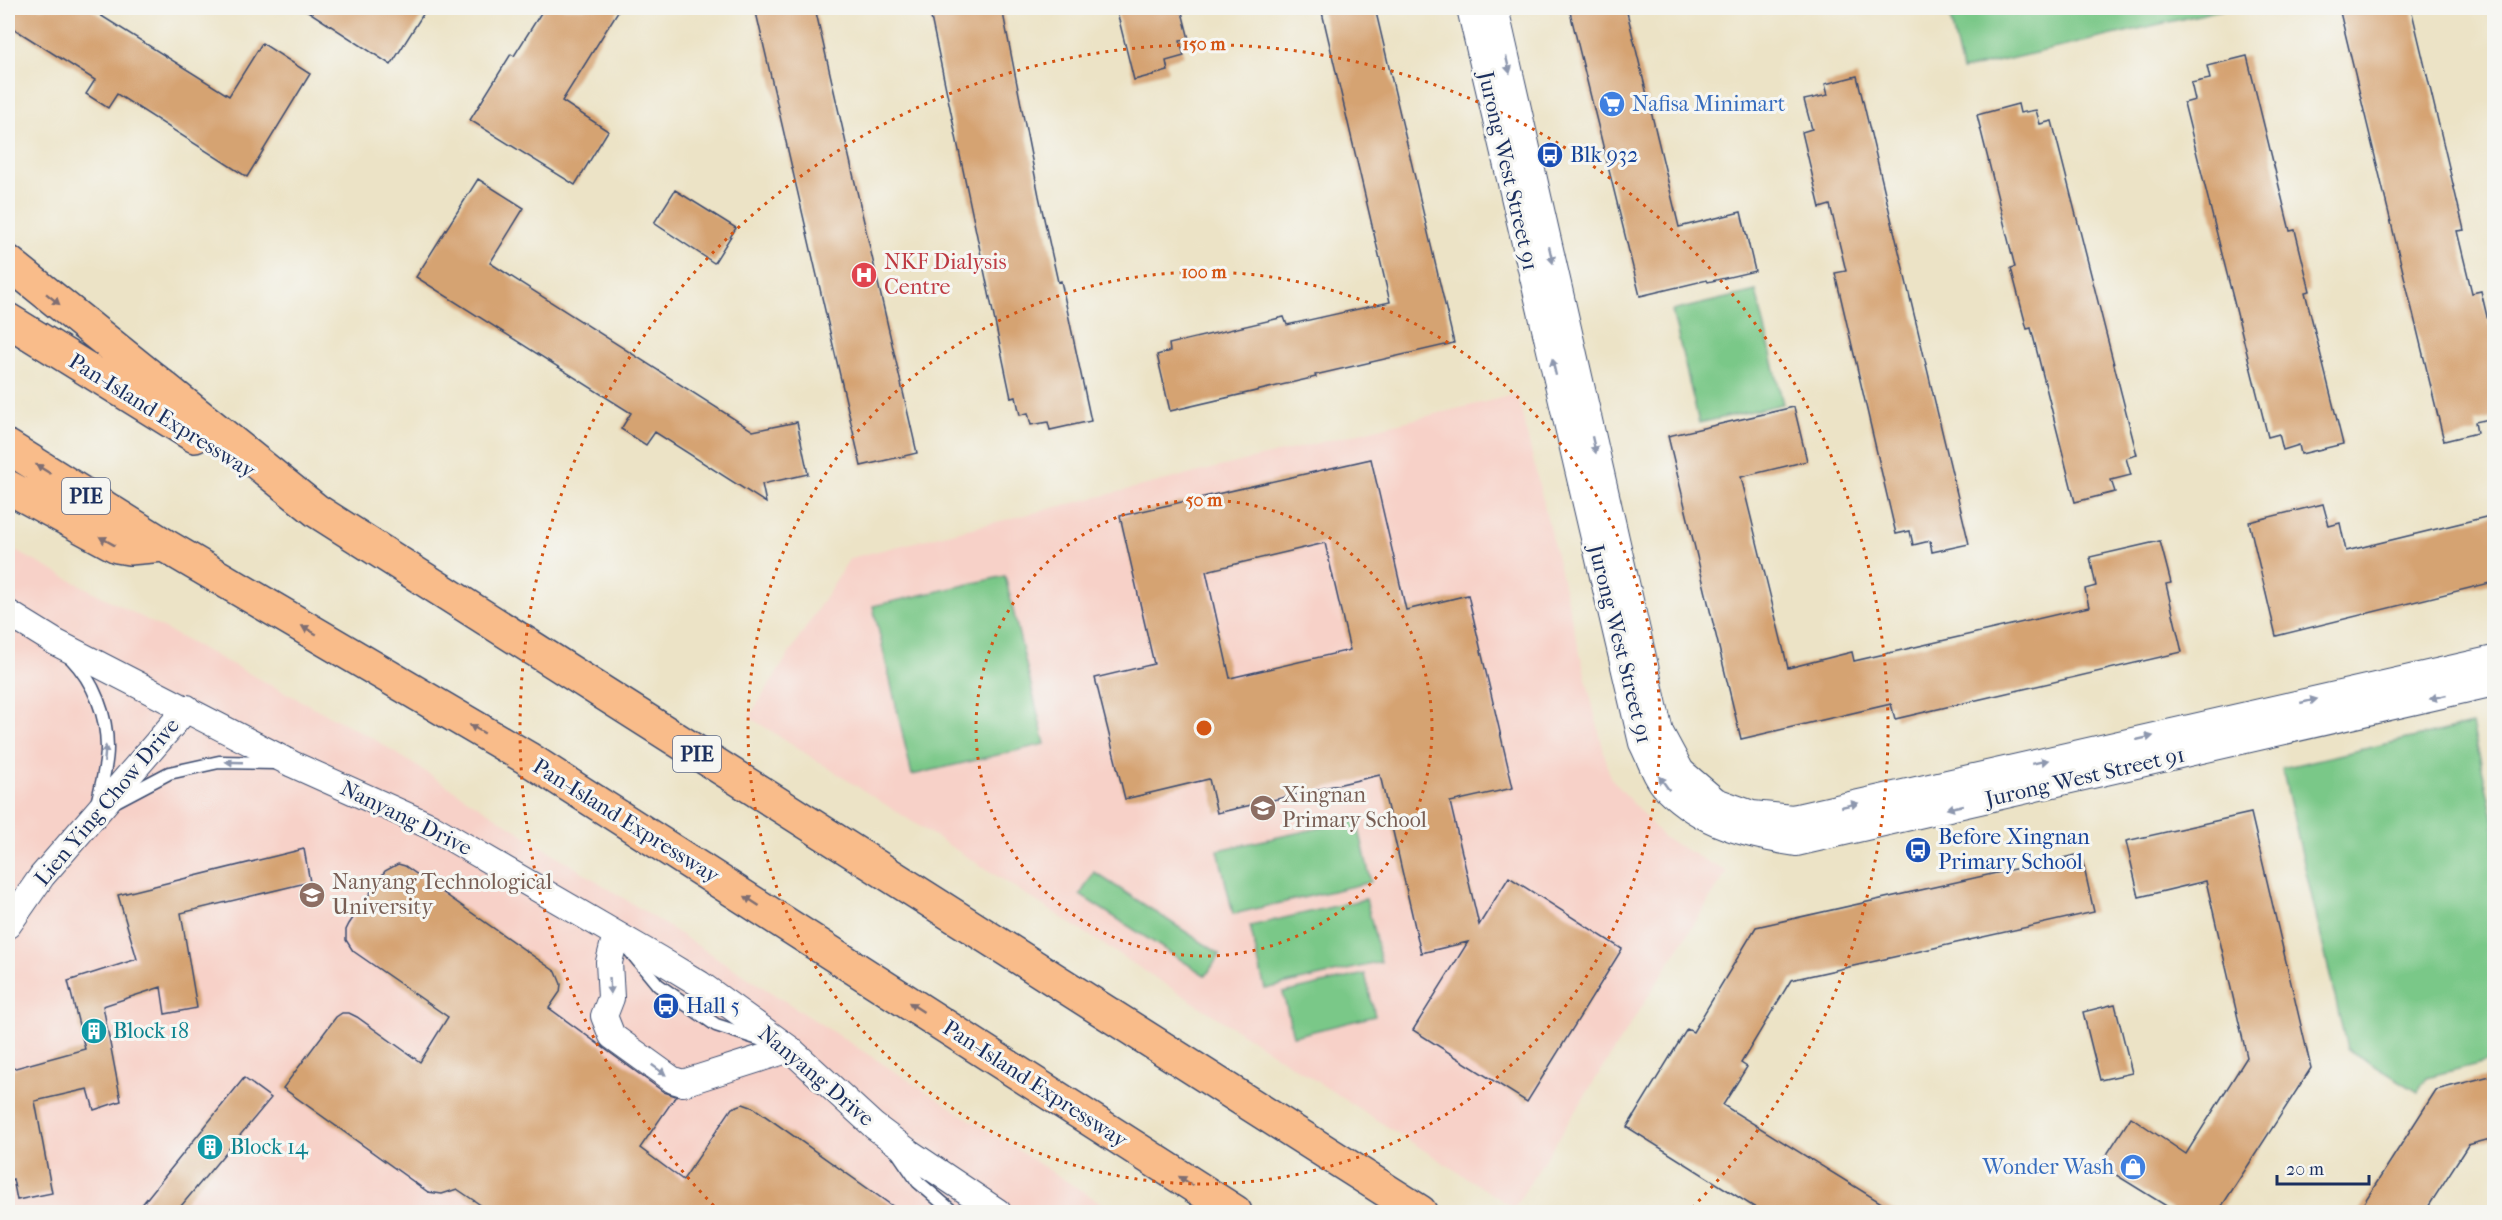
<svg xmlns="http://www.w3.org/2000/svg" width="2502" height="1220" font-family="'IM FELL French Canon',serif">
	<rect width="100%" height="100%" fill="#f6f6f2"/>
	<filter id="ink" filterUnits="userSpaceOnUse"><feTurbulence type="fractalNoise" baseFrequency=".0167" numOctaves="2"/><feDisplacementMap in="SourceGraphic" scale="12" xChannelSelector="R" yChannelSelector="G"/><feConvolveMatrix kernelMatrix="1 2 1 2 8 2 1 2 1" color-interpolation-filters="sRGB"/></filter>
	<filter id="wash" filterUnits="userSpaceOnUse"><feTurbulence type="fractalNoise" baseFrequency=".008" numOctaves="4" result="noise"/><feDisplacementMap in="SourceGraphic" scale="24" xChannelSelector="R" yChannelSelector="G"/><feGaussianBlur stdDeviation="1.35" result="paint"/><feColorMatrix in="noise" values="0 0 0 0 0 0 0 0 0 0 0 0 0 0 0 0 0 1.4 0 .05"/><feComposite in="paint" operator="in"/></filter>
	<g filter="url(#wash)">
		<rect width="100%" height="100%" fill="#ece3c6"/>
		<path fill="#f7d1c8" d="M 1517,394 L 1610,777 L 1664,838 L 1727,872 L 1514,1208 L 749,717 L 850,558 Z
			M 8,547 L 374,739 L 1115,1212 L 8,1212 Z"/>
		<path fill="#7ac888" stroke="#4a7c73" stroke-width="1.5" d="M 1948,8 L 2229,8 L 1962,70 Z
			M 1756,291 L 1783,404 L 1699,423 L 1672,311 Z
			M 1005,576 L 1045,744 L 912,775 L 873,606 Z
			M 2472,724 L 2494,821 L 2494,1060 L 2427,1077 L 2418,1092 L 2347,1049 L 2282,768 Z
			M 1357,820 L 1371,882 L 1233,914 L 1218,850 Z
			M 1094,872 L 1220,954 L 1206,976 L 1080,895 Z
			M 1366,899 L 1381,962 L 1265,989 L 1250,926 Z
			M 1365,974 L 1375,1016 L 1293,1036 L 1283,993 Z"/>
		<g id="blocks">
			<path fill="#d5a372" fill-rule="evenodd" d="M 8,8 L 89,8 L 229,96 L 262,43 L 310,74 L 247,177 L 117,94 L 108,108 L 86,94 L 95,80 L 8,25 Z
				M 303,8 L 427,8 L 391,65 Z
				M 544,8 L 620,8 L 562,101 L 608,131 L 575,185 L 470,120 L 511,54 L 514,56 Z
				M 755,8 L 815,8 L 917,453 L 861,466 Z
				M 929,8 L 1002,8 L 1039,196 L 1058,282 L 1061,281 L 1091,421 L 1050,430 L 1048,422 L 1031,425 L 1028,413 L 1020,415 L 1016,397 L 1011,398 Z
				M 1116,8 L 1181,8 L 1189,39 L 1180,41 L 1184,56 L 1166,61 L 1168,71 L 1134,80 Z
				M 1321,8 L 1375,8 L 1454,343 L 1315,375 L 1316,377 L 1170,411 L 1157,355 L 1170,351 L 1169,344 L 1284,317 L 1287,325 L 1390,302 Z
				M 1569,8 L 1626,8 L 1679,227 L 1741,212 L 1755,271 L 1708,282 L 1707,280 L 1640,296 Z
				M 2339,8 L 2411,8 L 2464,230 L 2457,231 L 2472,293 L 2481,291 L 2489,325 L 2494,324 L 2494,418 L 2475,422 L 2477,433 L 2444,441 Z
				M 2247,56 L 2290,231 L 2295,230 L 2310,291 L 2305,292 L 2343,444 L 2301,454 L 2299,445 L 2283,450 L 2279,434 L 2268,437 L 2184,103 L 2195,100 L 2191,83 L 2210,79 L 2207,66 Z
				M 1857,76 L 1969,544 L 1932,552 L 1930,541 L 1913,545 L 1910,531 L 1896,534 L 1835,273 L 1846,271 L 1830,205 L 1820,208 L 1802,132 L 1812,129 L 1804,100 L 1828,95 L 1825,84 Z
				M 2018,104 L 2020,113 L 2036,110 L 2040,124 L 2052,121 L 2137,455 L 2126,458 L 2131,475 L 2111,480 L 2115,492 L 2075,502 L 2031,328 L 2027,329 L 2011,268 L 2015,267 L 1977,115 Z
				M 478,179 L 524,208 L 490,263 L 753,431 L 797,422 L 808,474 L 762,484 L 766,503 L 655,432 L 646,445 L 621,429 L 631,413 L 416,277 Z
				M 675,190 L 736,228 L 714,263 L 654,223 Z
				M 1794,407 L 1807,461 L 1741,477 L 1788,668 L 1852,652 L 1854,661 L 2089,607 L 2085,589 L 2096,586 L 2090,557 L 2160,541 L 2171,583 L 2166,584 L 2182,652 L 1895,719 L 1891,704 L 1741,739 L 1668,436 Z
				M 1371,459 L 1406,610 L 1468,595 L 1513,788 L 1450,802 L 1479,925 L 1509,877 L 1622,949 L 1527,1102 L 1413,1030 L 1468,942 L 1421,953 L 1380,775 L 1217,813 L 1209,779 L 1125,799 L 1095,678 L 1154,664 L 1120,516 ZM 1325,543 L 1350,650 L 1230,678 L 1206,571 Z
				M 2323,504 L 2329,526 L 2340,523 L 2346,551 L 2494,515 L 2494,582 L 2276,636 L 2249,522 Z
				M 2251,813 L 2311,1068 L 2218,1212 L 2176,1212 L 2100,1165 L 2131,1117 L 2186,1154 L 2247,1057 L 2206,881 L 2139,897 L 2126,841 Z
				M 304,849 L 310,882 L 181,913 L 197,1008 L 165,1014 L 161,987 L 103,1006 L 121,1101 L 94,1110 L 88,1089 L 35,1101 L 52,1193 L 17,1200 L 13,1179 L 8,1180 L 8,1070 L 85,1049 L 68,981 L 137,959 L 118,895 Z
				M 2081,854 L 2094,912 L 1791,980 L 1741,1063 L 1747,1067 L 1723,1105 L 1896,1212 L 1762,1212 L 1627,1127 L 1687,1029 L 1693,1032 L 1756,927 Z
				M 398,864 L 405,866 L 556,972 L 561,984 L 560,992 L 549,1008 L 664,1092 L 676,1096 L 640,1148 L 683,1180 L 732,1108 L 743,1104 L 754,1108 L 901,1212 L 491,1212 L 457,1189 L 442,1194 L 428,1192 L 283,1088 L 336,1017 L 342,1013 L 349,1013 L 357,1017 L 420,1062 L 448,1017 L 353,951 L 346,940 L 346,930 L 349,924 L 385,871 Z
				M 2115,1004 L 2132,1073 L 2100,1080 L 2083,1012 Z
				M 2494,1075 L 2494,1138 L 2468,1145 L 2425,1212 L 2358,1212 L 2436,1090 Z
				M 244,1078 L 271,1098 L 176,1212 L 136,1212 Z"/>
		</g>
	</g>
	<g filter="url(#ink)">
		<use href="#blocks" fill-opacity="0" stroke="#3a4a6e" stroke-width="1.5"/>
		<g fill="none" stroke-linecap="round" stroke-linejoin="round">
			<defs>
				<path id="lane" d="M 71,658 C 94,682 107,715 107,748 C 107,767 101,786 97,804
					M 116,801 L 169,773 L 219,762 L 276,763
					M 630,951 L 658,985 L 716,1025 L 765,1041
					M 898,1153 L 918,1182 L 953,1212"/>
				<path id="street" d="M 1470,8 L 1642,743 C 1649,756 1655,777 1666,788 C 1703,825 1747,835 1796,843 L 2494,683
					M 1495,8 L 1660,732 L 1681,771 L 1716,801 L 1752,814 L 1793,818 L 2494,659
					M 8,613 L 55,642 L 292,764 L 430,826 L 659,959 L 700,984 L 790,1049 L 874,1126 L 910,1153 L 998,1212
					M 8,925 L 42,876 L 187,708
					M 616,934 L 609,962 L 611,998 L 604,1016 L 612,1036 L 673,1080 L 683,1083 L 790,1049"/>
				<path id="highway" d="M 8,262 L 317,511 L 1420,1212
					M 8,320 L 195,436
					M 8,447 L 164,545 L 527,758 L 1235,1212
					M 8,487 L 117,546 L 129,548 L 164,545"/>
			</defs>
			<use href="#lane" stroke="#3a4a6e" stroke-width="15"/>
			<use href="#street" stroke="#3a4a6e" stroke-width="28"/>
			<use href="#highway" stroke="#3a4a6e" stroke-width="36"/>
			<use href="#lane" stroke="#fff" stroke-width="12"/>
			<use href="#street" stroke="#fff" stroke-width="26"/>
			<use href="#highway" stroke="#f9bc8a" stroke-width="33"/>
		</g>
		<defs><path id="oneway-solid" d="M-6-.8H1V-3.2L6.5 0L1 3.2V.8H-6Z" transform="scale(1.5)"/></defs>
		<g fill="#8d97ae">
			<use href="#oneway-solid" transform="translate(1508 65) rotate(77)"/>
			<use href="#oneway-solid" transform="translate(1551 255) rotate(77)"/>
			<use href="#oneway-solid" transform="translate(1554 367) rotate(-103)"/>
			<use href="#oneway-solid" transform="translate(1594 445) rotate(77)"/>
			<use href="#oneway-solid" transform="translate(2438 697) rotate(167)"/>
			<use href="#oneway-solid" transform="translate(2309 701) rotate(-13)"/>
			<use href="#oneway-solid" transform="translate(2145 738) rotate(-13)"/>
			<use href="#oneway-solid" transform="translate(105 754) rotate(-85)"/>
			<use href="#oneway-solid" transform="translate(234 762) rotate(-178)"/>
			<use href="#oneway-solid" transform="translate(2040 762) rotate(-13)"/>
			<use href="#oneway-solid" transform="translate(1664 783) rotate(-126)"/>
			<use href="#oneway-solid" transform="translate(1850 805) rotate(-13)"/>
			<use href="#oneway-solid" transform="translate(1955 807) rotate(167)"/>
			<use href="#oneway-solid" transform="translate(610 986) rotate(87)"/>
			<use href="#oneway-solid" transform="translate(659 1070) rotate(36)"/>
		</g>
		<g fill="#7f6e72">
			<use href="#oneway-solid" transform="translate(53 299) rotate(39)"/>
			<use href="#oneway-solid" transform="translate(43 469) rotate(-148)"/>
			<use href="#oneway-solid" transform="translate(107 541) rotate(-151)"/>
			<use href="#oneway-solid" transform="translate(309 630) rotate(-150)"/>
			<use href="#oneway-solid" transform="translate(477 729) rotate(-150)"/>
			<use href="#oneway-solid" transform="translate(752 901) rotate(-147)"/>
			<use href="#oneway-solid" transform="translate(916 1007) rotate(-147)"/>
			<use href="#oneway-solid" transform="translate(1186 1181) rotate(-147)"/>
		</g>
	</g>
	<g fill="none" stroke="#d45514" stroke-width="3" stroke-dasharray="3 6">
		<circle cx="1204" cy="728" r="228"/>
		<circle cx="1204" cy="728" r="456"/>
		<path d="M720 1212A684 684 0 1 1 1688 1212"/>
	</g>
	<defs>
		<symbol id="supermarket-disc" viewBox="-11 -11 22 22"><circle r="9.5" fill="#3f7fe0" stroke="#f6f6f2"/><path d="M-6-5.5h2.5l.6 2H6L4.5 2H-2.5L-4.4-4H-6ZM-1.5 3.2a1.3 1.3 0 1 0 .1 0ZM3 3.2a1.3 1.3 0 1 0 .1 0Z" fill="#fff"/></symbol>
		<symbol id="bus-disc" viewBox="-11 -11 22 22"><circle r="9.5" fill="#1a4fb4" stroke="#f6f6f2"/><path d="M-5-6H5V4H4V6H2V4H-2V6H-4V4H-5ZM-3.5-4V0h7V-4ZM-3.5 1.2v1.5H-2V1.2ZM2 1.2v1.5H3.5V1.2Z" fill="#fff"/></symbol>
		<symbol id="hospital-disc" viewBox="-11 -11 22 22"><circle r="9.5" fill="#e0444e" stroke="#f6f6f2"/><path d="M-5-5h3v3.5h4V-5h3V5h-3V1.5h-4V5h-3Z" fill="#fff"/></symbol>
		<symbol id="school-disc" viewBox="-11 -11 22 22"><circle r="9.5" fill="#8d6e63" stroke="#f6f6f2"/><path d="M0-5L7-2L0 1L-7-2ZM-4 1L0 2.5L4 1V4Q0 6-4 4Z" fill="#fff"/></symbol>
		<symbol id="university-disc" viewBox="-11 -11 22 22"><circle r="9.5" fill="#8d6e63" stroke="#f6f6f2"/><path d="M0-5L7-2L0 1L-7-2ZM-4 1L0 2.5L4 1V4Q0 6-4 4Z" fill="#fff"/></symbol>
		<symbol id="building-disc" viewBox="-11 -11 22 22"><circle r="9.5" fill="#0f9aa8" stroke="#f6f6f2"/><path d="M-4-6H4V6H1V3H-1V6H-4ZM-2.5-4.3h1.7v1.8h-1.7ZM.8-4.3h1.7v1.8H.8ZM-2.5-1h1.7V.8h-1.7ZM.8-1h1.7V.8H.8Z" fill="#fff"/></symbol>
		<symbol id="shop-disc" viewBox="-11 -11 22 22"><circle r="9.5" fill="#3f7fe0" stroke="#f6f6f2"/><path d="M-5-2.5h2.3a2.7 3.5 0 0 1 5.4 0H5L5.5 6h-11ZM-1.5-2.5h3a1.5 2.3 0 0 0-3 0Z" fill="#fff"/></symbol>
	</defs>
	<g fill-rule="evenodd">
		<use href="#supermarket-disc" x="1597" y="89" width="30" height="30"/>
		<use href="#bus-disc" x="1535" y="140" width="30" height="30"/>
		<use href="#hospital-disc" x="849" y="260" width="30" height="30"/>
		<use href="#school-disc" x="1248" y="793" width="30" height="30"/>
		<use href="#bus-disc" x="1903" y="835" width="30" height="30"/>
		<use href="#university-disc" x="297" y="880" width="30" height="30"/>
		<use href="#bus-disc" x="651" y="991" width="30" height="30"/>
		<use href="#building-disc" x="79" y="1016" width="30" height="30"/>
		<use href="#building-disc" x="195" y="1132" width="30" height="30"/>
		<use href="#shop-disc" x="2118" y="1152" width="30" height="30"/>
	</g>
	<g text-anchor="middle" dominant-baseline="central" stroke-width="6" stroke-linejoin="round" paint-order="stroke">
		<g fill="#f6f6f2" stroke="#5d6b8a" stroke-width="1.5">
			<rect x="62" y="478" width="48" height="36" rx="4.5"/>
			<rect x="673" y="736" width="48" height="36" rx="4.5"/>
		</g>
		<g font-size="21" font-weight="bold" fill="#1b2f5e">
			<text x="86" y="496">PIE</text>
			<text x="697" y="754">PIE</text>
		</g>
		<g font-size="22" fill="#366cbe" stroke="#f6f6f2" text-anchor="start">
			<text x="1632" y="104">Nafisa Minimart</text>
			<text x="2114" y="1167" text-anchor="end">Wonder Wash</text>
		</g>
		<g font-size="22" fill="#164399" stroke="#f6f6f2" text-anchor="start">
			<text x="1570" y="155">Blk 932</text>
			<text x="1938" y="837">Before Xingnan<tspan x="1938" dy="25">Primary School</tspan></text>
			<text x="686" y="1006">Hall 5</text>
		</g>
		<g font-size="22" fill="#1b2f5e" stroke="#f6f6f2">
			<text transform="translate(1508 171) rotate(77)">Jurong West Street 91</text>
			<text transform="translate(162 416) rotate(32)">Pan-Island Expressway</text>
			<text transform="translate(1620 644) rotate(76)">Jurong West Street 91</text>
			<text transform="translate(2085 777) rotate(-13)">Jurong West Street 91</text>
			<text transform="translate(107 802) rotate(-50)">Lien Ying Chow Drive</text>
			<text transform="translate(406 818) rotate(26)">Nanyang Drive</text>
			<text transform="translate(626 821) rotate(32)">Pan-Island Expressway</text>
			<text transform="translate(816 1076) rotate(40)">Nanyang Drive</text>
			<text transform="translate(1035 1084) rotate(33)">Pan-Island Expressway</text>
		</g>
		<g font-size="22" fill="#be3a42" stroke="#f6f6f2" text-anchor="start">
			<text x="884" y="262">NKF Dialysis<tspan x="884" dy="25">Centre</tspan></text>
		</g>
		<g font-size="22" fill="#785e54" stroke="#f6f6f2" text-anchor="start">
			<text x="1282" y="795">Xingnan<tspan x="1282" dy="25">Primary School</tspan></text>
			<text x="332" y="882">Nanyang Technological<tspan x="332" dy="25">University</tspan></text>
		</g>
		<g font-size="22" fill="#0d838f" stroke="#f6f6f2" text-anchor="start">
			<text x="113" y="1031">Block 18</text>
			<text x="230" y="1147">Block 14</text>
		</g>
	</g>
	<circle cx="1204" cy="728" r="9" fill="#d45514" stroke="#f6f6f2" stroke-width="3"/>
	<g font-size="18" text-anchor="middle" font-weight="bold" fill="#d45514" stroke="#f6f6f2" stroke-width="6" stroke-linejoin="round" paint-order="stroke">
		<text x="1204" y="50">150 m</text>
		<text x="1204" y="278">100 m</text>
		<text x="1204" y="506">50 m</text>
	</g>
	<rect width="2502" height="1220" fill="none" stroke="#f6f6f2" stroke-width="30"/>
	<path d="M2277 1175v9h92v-9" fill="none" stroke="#1b2f5e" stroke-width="3"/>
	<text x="2286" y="1175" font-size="18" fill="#1b2f5e" stroke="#f6f6f2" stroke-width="4.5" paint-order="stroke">20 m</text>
</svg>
